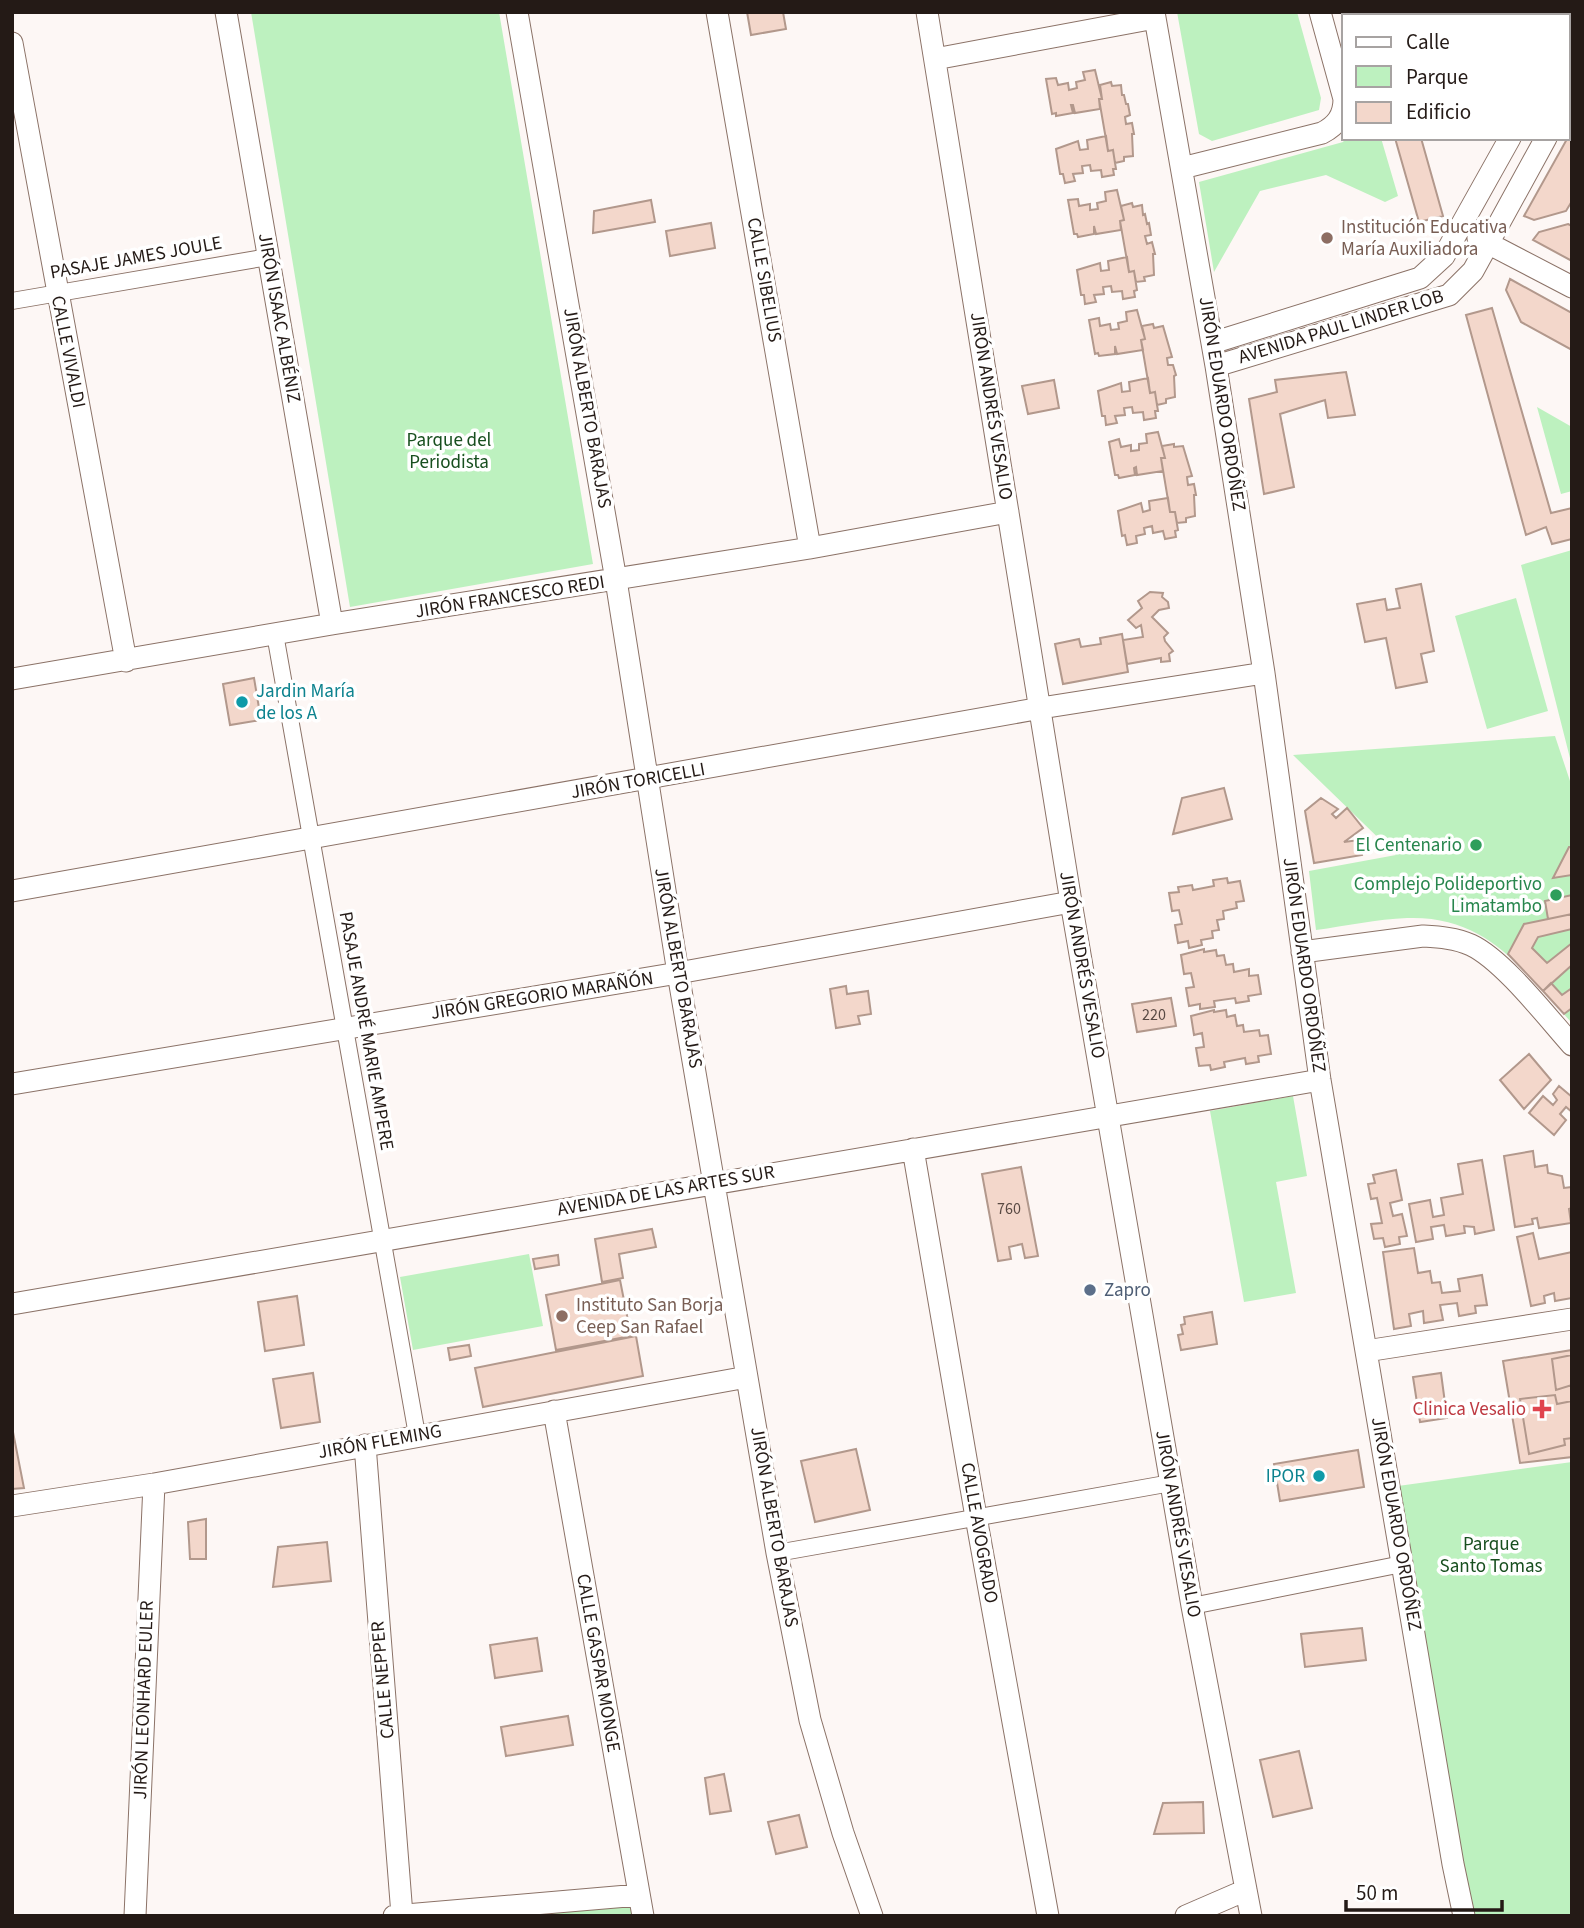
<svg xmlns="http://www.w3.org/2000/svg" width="1584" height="1928" font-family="'Source Sans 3',sans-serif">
	<rect width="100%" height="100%" fill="#fdf7f5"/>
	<path fill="#bdf1bf" d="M 251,12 L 499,12 L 593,564 L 350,607 Z
		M 1177,12 L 1297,12 L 1321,98 L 1319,110 L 1212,141 L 1199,134 Z
		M 1346,138 L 1381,138 L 1398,196 L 1385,202 L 1326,175 L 1260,191 L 1214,272 L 1199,182 L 1343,142 Z
		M 1537,407 L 1572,427 L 1572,491 L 1561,494 Z
		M 1572,550 L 1572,766 L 1521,565 Z
		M 1516,598 L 1548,711 L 1487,729 L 1455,616 Z
		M 1555,736 L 1572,787 L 1572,1023 C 1522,970 1488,915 1407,918 C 1377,919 1346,926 1316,930 L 1309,871 L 1396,855 L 1293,755 Z
		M 1293,1096 L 1307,1176 L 1276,1182 L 1296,1293 L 1244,1302 L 1210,1111 Z
		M 529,1254 L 543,1326 L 413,1350 L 400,1277 Z
		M 1572,1462 L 1572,1916 L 1471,1916 L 1398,1486 Z
		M 630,1904 L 633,1916 L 478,1916 Z"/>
	<path fill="#f3d7cb" stroke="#b2988c" stroke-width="2" d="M 747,12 L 783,12 L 786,29 L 751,35 Z
		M 1510,12 L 1551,12 L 1549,16 L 1508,16 Z
		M 1095,70 L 1102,99 L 1099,99 L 1100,109 L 1075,113 L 1073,105 L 1071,105 L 1073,113 L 1056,116 L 1056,113 L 1052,114 L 1046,79 L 1056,78 L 1058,85 L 1068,83 L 1069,90 L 1077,88 L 1076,82 L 1085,80 L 1083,72 Z
		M 1111,82 L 1112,86 L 1121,85 L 1122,95 L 1124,95 L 1126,104 L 1128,104 L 1130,115 L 1125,117 L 1126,124 L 1132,123 L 1134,134 L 1132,134 L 1133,156 L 1124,157 L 1124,161 L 1115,163 L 1113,150 L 1108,151 L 1099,99 L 1102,99 L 1100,85 Z
		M 1572,130 L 1572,201 L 1566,211 L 1534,220 L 1524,216 Z
		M 1106,136 L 1108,151 L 1113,150 L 1116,169 L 1113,169 L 1114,175 L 1102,177 L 1101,170 L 1091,171 L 1090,165 L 1082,166 L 1083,173 L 1073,174 L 1075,181 L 1065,183 L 1063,174 L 1060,174 L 1056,149 L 1078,141 L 1080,150 L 1088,149 L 1087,140 Z
		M 1395,138 L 1421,138 L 1443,216 L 1419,222 Z
		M 1117,190 L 1124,220 L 1120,221 L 1121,230 L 1096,234 L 1094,226 L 1094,234 L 1078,237 L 1077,234 L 1074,234 L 1068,200 L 1078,199 L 1079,206 L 1090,204 L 1090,210 L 1098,209 L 1097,203 L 1106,201 L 1105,192 Z
		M 651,200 L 655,222 L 593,233 L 594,211 Z
		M 1132,203 L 1133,207 L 1142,205 L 1143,215 L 1145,214 L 1147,224 L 1149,223 L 1151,235 L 1145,236 L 1147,244 L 1152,242 L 1155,254 L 1153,254 L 1154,275 L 1144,277 L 1145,281 L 1136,282 L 1134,271 L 1129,272 L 1120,221 L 1124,220 L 1121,206 Z
		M 711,223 L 715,248 L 670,256 L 666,231 Z
		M 1568,224 L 1572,226 L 1572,261 L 1533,240 L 1539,232 Z
		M 1127,257 L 1129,272 L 1134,271 L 1137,290 L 1134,291 L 1135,297 L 1123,299 L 1122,291 L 1112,292 L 1111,286 L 1103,287 L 1104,294 L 1094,295 L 1096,302 L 1085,304 L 1084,295 L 1081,295 L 1077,270 L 1100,263 L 1101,271 L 1109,270 L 1108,261 Z
		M 1510,279 L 1572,313 L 1572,350 L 1521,322 L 1506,290 Z
		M 1492,308 L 1551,513 L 1572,508 L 1572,539 L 1552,544 L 1546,527 L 1526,535 L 1466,315 Z
		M 1137,310 L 1145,339 L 1141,340 L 1143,350 L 1117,354 L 1115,346 L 1115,354 L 1099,356 L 1098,353 L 1095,354 L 1089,320 L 1099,318 L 1100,326 L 1110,324 L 1111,330 L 1119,329 L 1118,323 L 1127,321 L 1126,312 Z
		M 1153,324 L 1154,328 L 1163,326 L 1172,357 L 1167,358 L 1168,365 L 1173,365 L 1176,375 L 1174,376 L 1175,397 L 1166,399 L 1166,403 L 1157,405 L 1155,392 L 1150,393 L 1141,340 L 1145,339 L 1142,326 Z
		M 1346,372 L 1355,415 L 1328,418 L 1325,400 L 1280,414 L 1294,487 L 1264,494 L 1249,399 L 1277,392 L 1275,380 Z
		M 1148,378 L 1150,393 L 1155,392 L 1158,411 L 1155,411 L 1156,418 L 1144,420 L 1143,412 L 1133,413 L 1132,407 L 1124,408 L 1125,415 L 1115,416 L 1117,423 L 1106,425 L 1105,416 L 1102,416 L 1098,391 L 1121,383 L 1122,392 L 1130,391 L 1129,382 Z
		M 1054,380 L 1059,408 L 1028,414 L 1022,386 Z
		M 1158,432 L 1165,458 L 1161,458 L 1163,471 L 1137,475 L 1136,467 L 1134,468 L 1135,475 L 1119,478 L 1118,475 L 1115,475 L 1109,442 L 1119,439 L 1121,447 L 1131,445 L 1131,451 L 1139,450 L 1139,444 L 1147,443 L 1146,434 Z
		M 1174,444 L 1174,447 L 1183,446 L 1192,476 L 1187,477 L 1188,485 L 1194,484 L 1196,495 L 1194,495 L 1195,516 L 1186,518 L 1186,522 L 1177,523 L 1175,512 L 1170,512 L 1161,458 L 1165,458 L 1162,446 Z
		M 1168,498 L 1170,512 L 1175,512 L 1178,530 L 1175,531 L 1176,537 L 1165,539 L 1163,531 L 1153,533 L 1152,526 L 1144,528 L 1145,534 L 1136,536 L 1137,543 L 1127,545 L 1125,535 L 1122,536 L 1118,511 L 1141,503 L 1143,512 L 1150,510 L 1149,501 Z
		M 1421,584 L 1434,651 L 1421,654 L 1427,682 L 1396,688 L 1386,638 L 1365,642 L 1357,604 L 1385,599 L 1387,610 L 1400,608 L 1396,589 Z
		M 1150,592 L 1163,593 L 1162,597 L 1168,602 L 1169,608 L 1159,610 L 1152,617 L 1168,633 L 1164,637 L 1165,641 L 1173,651 L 1169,654 L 1170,661 L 1161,662 L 1161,658 L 1127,664 L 1123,640 L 1143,637 L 1141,625 L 1136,628 L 1128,620 L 1142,608 L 1138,601 Z
		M 1122,634 L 1128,672 L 1063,684 L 1055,644 L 1079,639 L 1081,647 L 1101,644 L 1100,638 Z
		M 254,678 L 261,720 L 230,725 L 223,684 Z
		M 1224,788 L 1232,819 L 1173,834 L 1182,798 Z
		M 1321,798 L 1338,809 L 1332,814 L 1336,818 L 1347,808 L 1363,828 L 1344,842 L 1359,840 L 1362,855 L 1314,863 L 1305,811 Z
		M 1569,847 L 1572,847 L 1572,875 L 1553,878 Z
		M 1227,878 L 1228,883 L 1240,881 L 1244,901 L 1236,902 L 1237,908 L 1223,911 L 1224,919 L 1217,920 L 1219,930 L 1212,931 L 1213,938 L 1201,940 L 1202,945 L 1189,948 L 1188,941 L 1178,943 L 1175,925 L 1182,924 L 1179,910 L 1172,911 L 1169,893 L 1179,892 L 1178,887 L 1192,885 L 1193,890 L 1214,886 L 1213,880 Z
		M 1227,878 L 1228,883 L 1240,881 L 1244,901 L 1236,902 L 1237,908 L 1223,911 L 1224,919 L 1217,920 L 1219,930 L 1212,931 L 1213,938 L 1201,940 L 1202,945 L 1189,948 L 1188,941 L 1178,943 L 1175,925 L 1182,924 L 1179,910 L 1172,911 L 1169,893 L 1179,892 L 1178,887 L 1192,885 L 1193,890 L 1214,886 L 1213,880 Z
		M 1572,895 L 1572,914 L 1548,919 L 1545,901 Z
		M 1572,914 L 1572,929 L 1538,937 L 1532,948 L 1547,963 L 1572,943 L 1572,965 L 1543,991 L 1508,954 L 1524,924 Z
		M 1204,949 L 1204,952 L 1216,950 L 1217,956 L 1224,955 L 1226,965 L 1233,964 L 1234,972 L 1249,969 L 1249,976 L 1258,975 L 1261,994 L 1248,996 L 1249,1001 L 1236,1003 L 1235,998 L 1214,1001 L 1215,1007 L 1200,1009 L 1200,1004 L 1189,1006 L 1186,988 L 1194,987 L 1191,973 L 1184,974 L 1181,955 Z
		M 1204,949 L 1204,952 L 1216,950 L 1217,956 L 1224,955 L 1226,965 L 1233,964 L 1234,972 L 1249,969 L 1249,976 L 1258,975 L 1261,994 L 1248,996 L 1249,1001 L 1236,1003 L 1235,998 L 1214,1001 L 1215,1007 L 1200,1009 L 1200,1004 L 1189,1006 L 1186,988 L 1194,987 L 1191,973 L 1184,974 L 1181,955 Z
		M 1551,983 L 1562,995 L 1572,988 L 1572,1008 L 1564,1014 L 1543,991 Z
		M 846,986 L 847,994 L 868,991 L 871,1014 L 858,1016 L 860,1024 L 836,1028 L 830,989 Z
		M 1171,998 L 1176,1026 L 1137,1032 L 1132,1004 Z
		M 1214,1010 L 1214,1012 L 1226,1010 L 1227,1017 L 1235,1015 L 1237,1026 L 1243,1025 L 1244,1032 L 1259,1030 L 1260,1036 L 1268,1035 L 1271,1054 L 1258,1056 L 1259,1062 L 1246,1064 L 1245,1058 L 1224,1062 L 1225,1067 L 1211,1070 L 1210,1065 L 1199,1066 L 1196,1048 L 1204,1047 L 1202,1033 L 1194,1035 L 1191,1016 Z
		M 1214,1010 L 1214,1012 L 1226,1010 L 1227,1017 L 1235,1015 L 1237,1026 L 1243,1025 L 1244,1032 L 1259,1030 L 1260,1036 L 1268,1035 L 1271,1054 L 1258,1056 L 1259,1062 L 1246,1064 L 1245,1058 L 1224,1062 L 1225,1067 L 1211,1070 L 1210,1065 L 1199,1066 L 1196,1048 L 1204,1047 L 1202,1033 L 1194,1035 L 1191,1016 Z
		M 1529,1054 L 1551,1080 L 1524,1109 L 1500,1080 Z
		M 1559,1086 L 1572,1097 L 1572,1112 L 1566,1107 L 1560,1114 L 1566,1120 L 1554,1135 L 1529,1113 L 1543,1096 L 1553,1105 L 1557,1100 L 1553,1094 Z
		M 1533,1151 L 1535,1167 L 1547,1165 L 1548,1173 L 1562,1176 L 1564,1188 L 1572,1187 L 1572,1208 L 1569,1209 L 1571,1223 L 1539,1228 L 1537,1218 L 1532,1219 L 1533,1224 L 1515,1227 L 1504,1156 Z
		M 1482,1160 L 1494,1230 L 1475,1234 L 1474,1227 L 1464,1226 L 1465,1233 L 1446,1236 L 1444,1225 L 1431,1227 L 1433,1239 L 1416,1242 L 1409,1204 L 1430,1200 L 1433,1217 L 1444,1215 L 1441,1198 L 1463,1194 L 1458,1164 Z
		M 1021,1167 L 1038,1256 L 1025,1258 L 1022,1244 L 1009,1247 L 1011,1259 L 998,1261 L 982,1174 Z
		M 1396,1170 L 1402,1200 L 1390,1203 L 1393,1216 L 1402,1214 L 1407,1236 L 1399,1237 L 1400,1244 L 1385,1247 L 1383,1238 L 1374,1239 L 1371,1224 L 1382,1223 L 1377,1198 L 1371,1199 L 1368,1184 L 1375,1183 L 1373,1175 Z
		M 652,1229 L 656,1247 L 619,1254 L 623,1278 L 602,1282 L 595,1239 Z
		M 1533,1233 L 1539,1259 L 1572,1252 L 1572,1298 L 1555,1301 L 1554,1293 L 1544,1296 L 1545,1303 L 1531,1306 L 1517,1237 Z
		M 1414,1248 L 1418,1273 L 1430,1271 L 1432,1283 L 1440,1282 L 1442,1293 L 1460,1291 L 1458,1279 L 1482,1275 L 1487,1305 L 1475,1306 L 1476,1313 L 1459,1316 L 1457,1303 L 1440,1305 L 1443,1320 L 1424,1323 L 1423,1311 L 1409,1314 L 1411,1326 L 1394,1329 L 1383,1252 Z
		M 558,1255 L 559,1265 L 535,1269 L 533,1259 Z
		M 620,1280 L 631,1336 L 556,1350 L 546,1295 Z
		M 297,1296 L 304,1345 L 265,1351 L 258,1302 Z
		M 1212,1312 L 1217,1344 L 1181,1350 L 1178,1335 L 1183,1334 L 1181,1325 L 1185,1324 L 1184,1317 Z
		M 636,1336 L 643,1376 L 483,1407 L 475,1368 Z
		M 469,1345 L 471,1356 L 450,1360 L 448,1348 Z
		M 1572,1350 L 1572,1457 L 1520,1463 L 1503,1361 Z
		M 1572,1355 L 1572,1385 L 1556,1390 L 1552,1359 Z
		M 313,1373 L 320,1422 L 281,1428 L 273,1379 Z
		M 1441,1373 L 1447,1418 L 1420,1422 L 1413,1377 Z
		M 1555,1395 L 1557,1404 L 1572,1401 L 1572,1438 L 1564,1439 L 1565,1445 L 1529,1454 L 1520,1399 Z
		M 12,1427 L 24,1488 L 12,1489 Z
		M 856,1449 L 870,1510 L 815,1522 L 801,1461 Z
		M 1358,1450 L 1364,1487 L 1280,1501 L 1274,1464 Z
		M 206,1519 L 206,1559 L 190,1559 L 188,1522 Z
		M 327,1542 L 331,1581 L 273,1587 L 278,1547 Z
		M 1362,1628 L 1366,1660 L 1305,1667 L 1301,1634 Z
		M 537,1638 L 542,1671 L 495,1678 L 490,1645 Z
		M 568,1716 L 573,1745 L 506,1756 L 501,1727 Z
		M 1299,1751 L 1312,1808 L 1273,1817 L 1260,1760 Z
		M 724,1774 L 731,1811 L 710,1814 L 705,1778 Z
		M 1203,1802 L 1204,1833 L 1154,1834 L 1163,1803 Z
		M 799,1815 L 807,1847 L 776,1854 L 768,1822 Z"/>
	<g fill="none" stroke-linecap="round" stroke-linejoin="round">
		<defs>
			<path id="pedestrian" d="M 12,301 L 268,257
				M 275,634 L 417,1435
				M 777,1553 L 1171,1483
				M 1192,1606 L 1402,1564"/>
			<path id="minor" d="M 226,12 L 332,624
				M 517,12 L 616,580 L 678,973 L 777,1553 L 810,1720 L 843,1833 L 872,1916
				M 717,12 L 810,548
				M 927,12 L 1071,902 L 1192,1606 L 1251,1916
				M 1154,12 L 1216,366 L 1264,673 L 1320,1080 L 1453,1864 L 1464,1916
				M 1568,33 L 1572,26
				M 12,43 L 126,661
				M 935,59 L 1155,18
				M 1568,73 L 1572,74
				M 1568,98 L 1572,92
				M 1182,168 L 1322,133 C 1336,126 1344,116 1344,99 L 1320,12
				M 1478,238 L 1572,287
				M 1212,343 L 1420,278 L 1444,256 L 1510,138
				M 1216,366 L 1449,295 L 1473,271 L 1546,138
				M 12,679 L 332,624 L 810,548 L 1008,512
				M 12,891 L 1041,708 L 1264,673
				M 1302,952 L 1423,936 C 1439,937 1456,938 1471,945 C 1503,960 1547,1017 1572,1045
				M 12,1084 L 678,973 L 1071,902
				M 913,1149 L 976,1517 L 1048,1916
				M 12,1304 L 1320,1080
				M 1366,1351 L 1572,1319
				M 554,1411 L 643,1916
				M 365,1445 L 402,1915
				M 12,1506 L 154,1484 L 747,1377
				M 135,1916 L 154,1484
				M 394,1916 L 639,1895
				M 1186,1916 L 1246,1890"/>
		</defs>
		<use href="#pedestrian" stroke="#8b7267" stroke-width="18"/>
		<use href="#minor" stroke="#8b7267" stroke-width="23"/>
		<use href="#pedestrian" stroke="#fff" stroke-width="16"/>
		<use href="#minor" stroke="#fff" stroke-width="21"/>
	</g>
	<g fill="#8d6e63" stroke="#fff" stroke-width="2.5">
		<circle cx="1327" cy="238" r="7"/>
		<circle cx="562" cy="1316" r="7"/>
	</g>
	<g fill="#0f9aa8" stroke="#fff" stroke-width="2.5">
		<circle cx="242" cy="702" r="7"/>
		<circle cx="1319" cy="1476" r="7"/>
	</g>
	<g fill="#2e9e5b" stroke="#fff" stroke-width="2.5">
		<circle cx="1476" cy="845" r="7"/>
		<circle cx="1556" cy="895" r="7"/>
	</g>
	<circle fill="#5c6f8a" stroke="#fff" stroke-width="2.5" cx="1090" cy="1290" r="7"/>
	<path fill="#e0444e" stroke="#fff" stroke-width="2.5" d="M1538.5 1398.5h7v7h7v7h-7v7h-7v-7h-7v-7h7z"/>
	<g text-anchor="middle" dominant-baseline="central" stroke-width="7" stroke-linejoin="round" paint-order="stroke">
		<g font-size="16" fill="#584943">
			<text x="1154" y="1015">220</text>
			<text x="1009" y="1209">760</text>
		</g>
		<g font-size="19" fill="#785e54" stroke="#fff" text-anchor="start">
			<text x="1341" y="227">Institución Educativa<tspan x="1341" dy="22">María Auxiliadora</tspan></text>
			<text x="576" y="1305">Instituto San Borja<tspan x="576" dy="22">Ceep San Rafael</tspan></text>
		</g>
		<g font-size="19" fill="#241a16" stroke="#fff">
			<text transform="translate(136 258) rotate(-10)">PASAJE JAMES JOULE</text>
			<text transform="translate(764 280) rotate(80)">CALLE SIBELIUS</text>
			<text transform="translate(279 318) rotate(80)">JIRÓN ISAAC ALBÉNIZ</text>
			<text transform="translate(1341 327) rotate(-17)">AVENIDA PAUL LINDER LOB</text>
			<text transform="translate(68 352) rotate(79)">CALLE VIVALDI</text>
			<text transform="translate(1222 404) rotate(81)">JIRÓN EDUARDO ORDÓÑEZ</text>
			<text transform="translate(991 406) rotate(81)">JIRÓN ANDRÉS VESALIO</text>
			<text transform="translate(587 408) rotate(80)">JIRÓN ALBERTO BARAJAS</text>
			<text transform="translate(510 597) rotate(-9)">JIRÓN FRANCESCO REDI</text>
			<text transform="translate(638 781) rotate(-10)">JIRÓN TORICELLI</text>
			<text transform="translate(1082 965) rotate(80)">JIRÓN ANDRÉS VESALIO</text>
			<text transform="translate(1304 965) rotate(82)">JIRÓN EDUARDO ORDÓÑEZ</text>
			<text transform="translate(678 968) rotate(80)">JIRÓN ALBERTO BARAJAS</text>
			<text transform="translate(542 996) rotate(-9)">JIRÓN GREGORIO MARAÑÓN</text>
			<text transform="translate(366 1031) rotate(80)">PASAJE ANDRÉ MARIE AMPERE</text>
			<text transform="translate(666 1191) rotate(-10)">AVENIDA DE LAS ARTES SUR</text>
			<text transform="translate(380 1442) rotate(-10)">JIRÓN FLEMING</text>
			<text transform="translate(1178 1524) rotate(80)">JIRÓN ANDRÉS VESALIO</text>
			<text transform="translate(1396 1524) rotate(80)">JIRÓN EDUARDO ORDÓÑEZ</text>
			<text transform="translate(774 1527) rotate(80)">JIRÓN ALBERTO BARAJAS</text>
			<text transform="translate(979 1533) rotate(80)">CALLE AVOGRADO</text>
			<text transform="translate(598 1663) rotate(80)">CALLE GASPAR MONGE</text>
			<text transform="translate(383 1680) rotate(-95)">CALLE NEPPER</text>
			<text transform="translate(144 1700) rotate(-88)">JIRÓN LEONHARD EULER</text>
		</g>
		<g font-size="19" fill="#184f1f" stroke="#fff">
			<text x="449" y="440">Parque del<tspan x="449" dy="22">Periodista</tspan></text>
			<text x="1491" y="1544">Parque<tspan x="1491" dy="22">Santo Tomas</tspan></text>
		</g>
		<g font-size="19" fill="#0d838f" stroke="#fff" text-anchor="start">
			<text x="256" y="691">Jardin María<tspan x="256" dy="22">de los A</tspan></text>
			<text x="1305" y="1476" text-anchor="end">IPOR</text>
		</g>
		<g font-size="19" fill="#27864d" stroke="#fff" text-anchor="end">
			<text x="1462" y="845">El Centenario</text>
			<text x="1542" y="884">Complejo Polideportivo<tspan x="1542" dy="22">Limatambo</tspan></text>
		</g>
		<g font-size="19" fill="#4e5e75" stroke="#fff" text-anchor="start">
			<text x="1104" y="1290">Zapro</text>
		</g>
		<g font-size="19" fill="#be3a42" stroke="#fff" text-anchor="end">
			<text x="1526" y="1409">Clinica Vesalio</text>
		</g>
	</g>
	<rect width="1584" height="1928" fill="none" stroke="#241a16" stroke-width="28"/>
	<rect x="1342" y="14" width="228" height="126" fill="#ffffff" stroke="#a7a3a2" stroke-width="2"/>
	<rect x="1356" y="37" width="35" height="10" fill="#ffffff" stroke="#a7a3a2" stroke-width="2"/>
	<text x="1406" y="49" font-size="21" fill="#241a16">Calle</text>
	<rect x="1356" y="66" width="35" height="21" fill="#bdf1bf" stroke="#a7a3a2" stroke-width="2"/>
	<text x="1406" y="84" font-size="21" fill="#241a16">Parque</text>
	<rect x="1356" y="102" width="35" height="21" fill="#f3d7cb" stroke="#a7a3a2" stroke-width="2"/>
	<text x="1406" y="119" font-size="21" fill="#241a16">Edificio</text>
	<path d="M1346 1900v10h156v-10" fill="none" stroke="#241a16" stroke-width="3.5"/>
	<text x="1356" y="1900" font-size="21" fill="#241a16" stroke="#ffffff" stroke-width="5" paint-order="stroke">50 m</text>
</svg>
